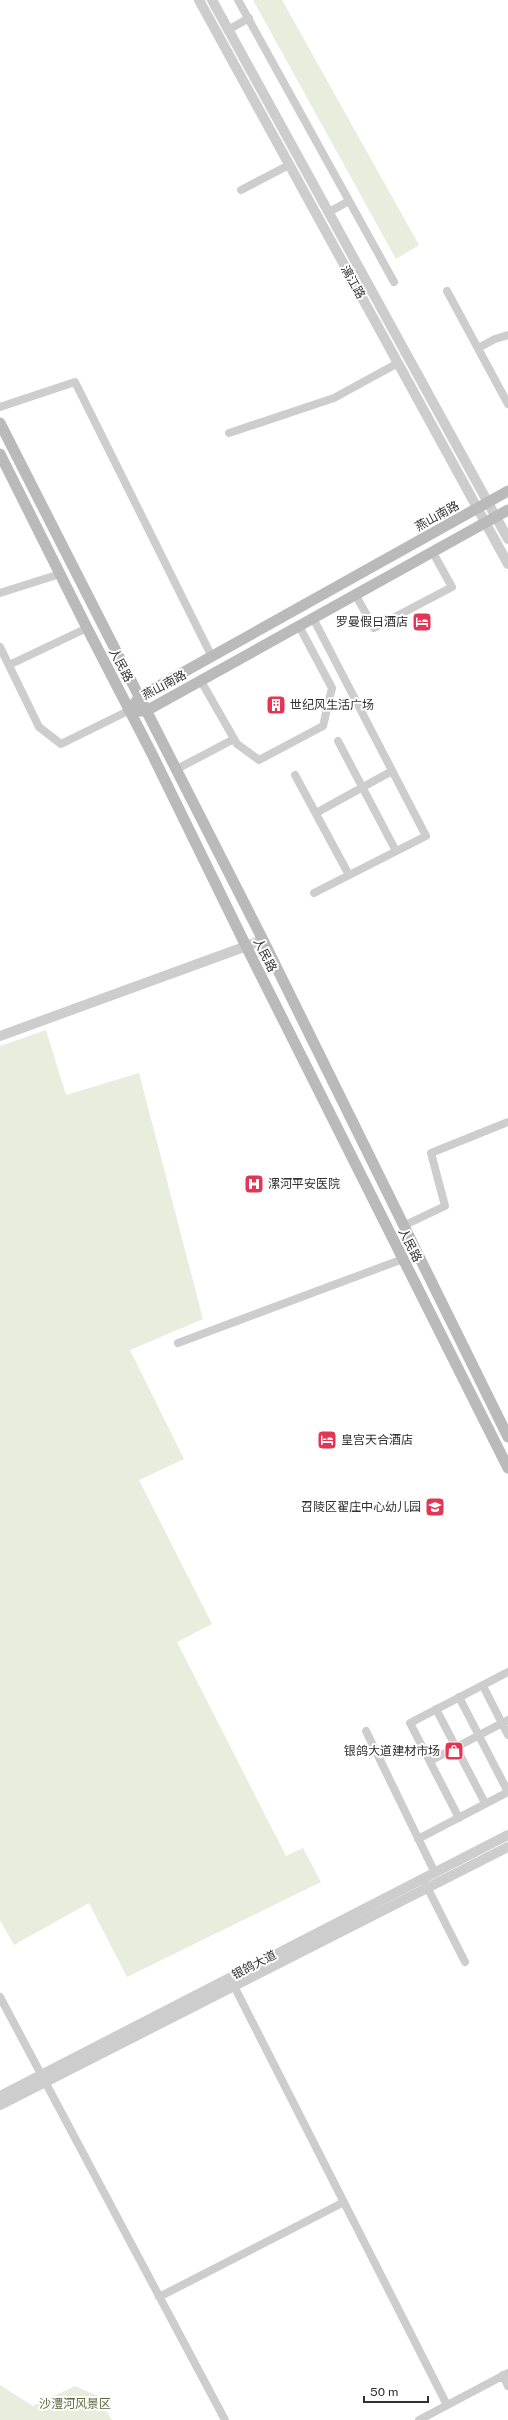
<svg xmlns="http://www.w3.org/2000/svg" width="508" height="2420" font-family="'Public Sans','Noto Sans SC',sans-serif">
	<rect width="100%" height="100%" fill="#fff"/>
	<path fill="#e8edde" d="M 253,0 L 282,0 L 419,245 L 396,259 Z
		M 46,1030 L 66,1095 L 139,1073 L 203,1319 L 130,1350 L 184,1459 L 139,1480 L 212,1624 L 177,1642 L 286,1856 L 303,1848 L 321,1882 L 127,1977 L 89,1903 L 14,1945 L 0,1920 L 0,1046 Z
		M 0,2385 L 33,2406 L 75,2386 L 98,2396 L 112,2420 L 0,2420 Z"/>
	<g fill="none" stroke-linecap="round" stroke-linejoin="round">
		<path stroke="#cdcdcd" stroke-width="8" d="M 238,0 L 394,282
			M 228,30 L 249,18
			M 241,190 L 289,165
			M 329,212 L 349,201
			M 447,291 L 508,404
			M 478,348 L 495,339 L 508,335
			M 0,407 L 75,382 L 211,655
			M 229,433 L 334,398 L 398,363
			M 0,593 L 60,574
			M 355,594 L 374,628 L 452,587 L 432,551
			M 313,618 L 426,836 L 314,893
			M 0,647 L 39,727 L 61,744 L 130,710
			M 9,665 L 87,628
			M 201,681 L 237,744 L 259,760 L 323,726 L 332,688 L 299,626
			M 338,741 L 396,851
			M 175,770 L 234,739
			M 295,775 L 349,875
			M 316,813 L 392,771
			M 403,1226 L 445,1206 L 431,1153 L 508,1122
			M 178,1343 L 403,1259
			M 483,1686 L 508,1735
			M 459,1697 L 508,1792
			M 436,1709 L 485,1803
			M 366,1731 L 435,1873
			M 430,1761 L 508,1720
			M 459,1818 L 410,1723 L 508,1672
			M 418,1839 L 508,1792
			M 423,1879 L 465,1962
			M 234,1986 L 447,2405
			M 0,1997 L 225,2420
			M 159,2297 L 344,2202
			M 503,2375 L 508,2386
			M 419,2420 L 508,2373"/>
		<path stroke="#cdcdcd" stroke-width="10" d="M 199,0 L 508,564
			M 212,0 L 508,539
			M 0,1036 L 263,940
			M 0,2096 L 508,1835
			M 0,2105 L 508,1847"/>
		<path stroke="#bababa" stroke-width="11" d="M 0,423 L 263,940 L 508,1437
			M 0,454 L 87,628 L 152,754 L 246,946 L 508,1468
			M 135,703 L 139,697 L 508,491
			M 139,711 L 146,711 L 508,510"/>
	</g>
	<defs>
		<symbol id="hotel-square" viewBox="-11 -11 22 22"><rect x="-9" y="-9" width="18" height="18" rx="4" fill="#e53555" stroke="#fff"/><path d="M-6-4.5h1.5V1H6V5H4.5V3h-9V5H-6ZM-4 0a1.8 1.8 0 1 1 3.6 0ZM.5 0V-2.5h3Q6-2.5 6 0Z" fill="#fff"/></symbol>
		<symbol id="building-square" viewBox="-11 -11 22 22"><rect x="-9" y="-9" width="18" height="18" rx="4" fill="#e53555" stroke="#fff"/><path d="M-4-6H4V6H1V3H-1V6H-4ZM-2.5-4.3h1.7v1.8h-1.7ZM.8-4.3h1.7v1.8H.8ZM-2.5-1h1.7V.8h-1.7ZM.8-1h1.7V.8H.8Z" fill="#fff"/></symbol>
		<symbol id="hospital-square" viewBox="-11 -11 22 22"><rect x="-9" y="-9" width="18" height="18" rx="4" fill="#e53555" stroke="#fff"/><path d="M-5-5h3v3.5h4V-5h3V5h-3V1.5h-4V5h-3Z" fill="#fff"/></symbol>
		<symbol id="school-square" viewBox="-11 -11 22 22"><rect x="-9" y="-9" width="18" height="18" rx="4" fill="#e53555" stroke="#fff"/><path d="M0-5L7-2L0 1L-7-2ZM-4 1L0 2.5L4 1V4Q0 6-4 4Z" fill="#fff"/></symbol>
		<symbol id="shop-square" viewBox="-11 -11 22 22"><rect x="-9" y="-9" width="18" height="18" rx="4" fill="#e53555" stroke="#fff"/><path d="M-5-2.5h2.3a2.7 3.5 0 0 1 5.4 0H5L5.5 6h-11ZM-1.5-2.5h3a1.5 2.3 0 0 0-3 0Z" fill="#fff"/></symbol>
	</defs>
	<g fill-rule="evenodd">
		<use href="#hotel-square" x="411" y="611" width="22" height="22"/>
		<use href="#building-square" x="265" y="694" width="22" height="22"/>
		<use href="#hospital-square" x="243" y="1173" width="22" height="22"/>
		<use href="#hotel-square" x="316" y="1429" width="22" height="22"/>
		<use href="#school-square" x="424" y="1496" width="22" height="22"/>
		<use href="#shop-square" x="443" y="1740" width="22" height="22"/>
	</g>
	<g text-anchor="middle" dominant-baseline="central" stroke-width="4" stroke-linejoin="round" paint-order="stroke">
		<g font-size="12" fill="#303030" stroke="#fff">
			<text transform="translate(353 282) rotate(61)">漓江路</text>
			<text transform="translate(437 516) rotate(-29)">燕山南路</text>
			<text transform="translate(121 665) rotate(62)">人民路</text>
			<text transform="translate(164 685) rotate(-28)">燕山南路</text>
			<text transform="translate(265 955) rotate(63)">人民路</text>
			<text transform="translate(410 1245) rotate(63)">人民路</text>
			<text transform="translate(254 1965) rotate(-27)">银鸽大道</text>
		</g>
		<g font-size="12" fill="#303030" stroke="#fff" text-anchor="end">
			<text x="408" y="622">罗曼假日酒店</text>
			<text x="290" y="705" text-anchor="start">世纪风生活广场</text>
			<text x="268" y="1184" text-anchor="start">漯河平安医院</text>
			<text x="341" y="1440" text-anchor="start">皇宫天合酒店</text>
			<text x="421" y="1507">召陵区翟庄中心幼儿园</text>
			<text x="440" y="1751">银鸽大道建材市场</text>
		</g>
		<g font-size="12" fill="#586c3d" stroke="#fff">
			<text x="75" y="2404">沙澧河风景区</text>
		</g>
	</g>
	<path d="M364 2396v6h64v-6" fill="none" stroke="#303030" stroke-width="2"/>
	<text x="370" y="2396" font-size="12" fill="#303030" stroke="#ffffff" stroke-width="3" paint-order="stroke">50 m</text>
</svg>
